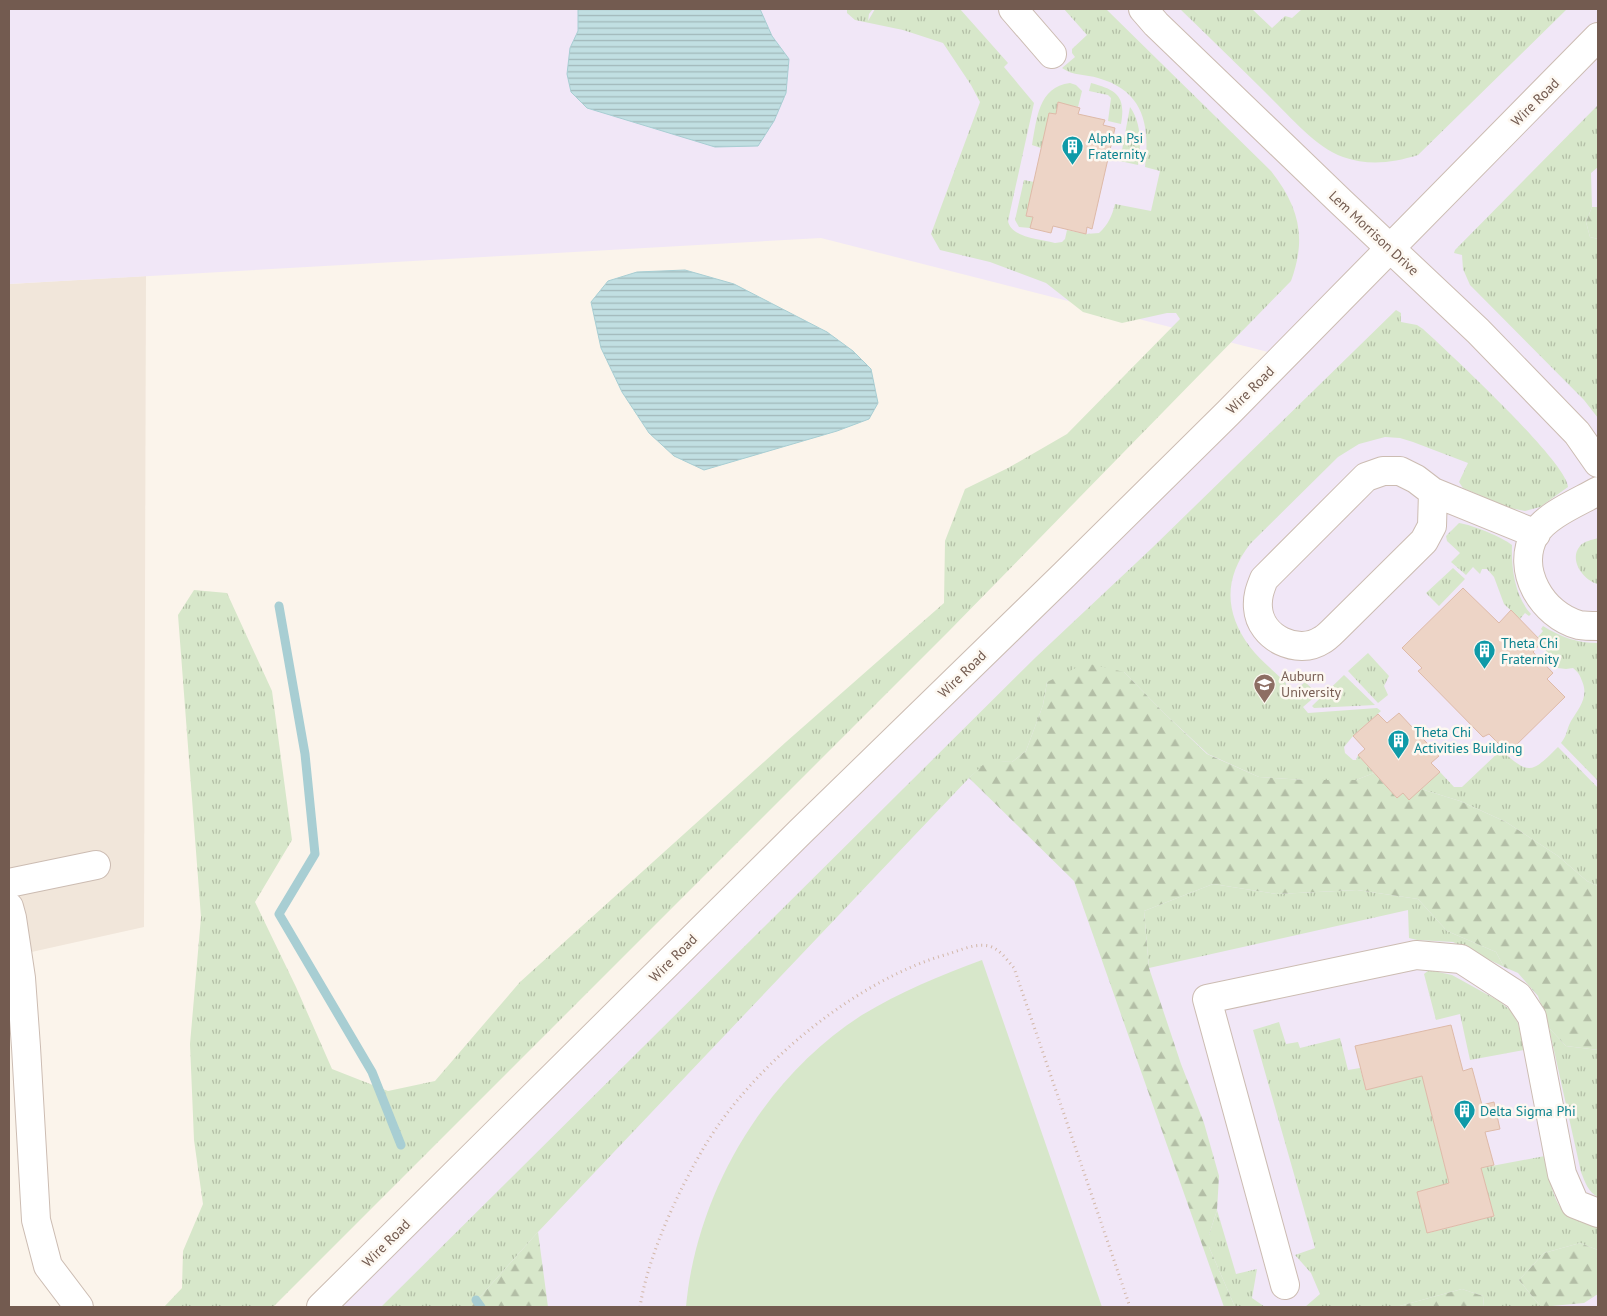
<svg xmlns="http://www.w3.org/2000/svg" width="1607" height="1316" font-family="'PT Sans',sans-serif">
	<defs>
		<pattern id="grass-tufts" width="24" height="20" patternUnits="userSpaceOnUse" patternTransform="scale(1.25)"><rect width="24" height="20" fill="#d7e7ca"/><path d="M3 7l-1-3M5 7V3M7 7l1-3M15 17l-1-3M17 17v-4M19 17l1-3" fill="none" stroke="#b3bea6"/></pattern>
		<pattern id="forest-firs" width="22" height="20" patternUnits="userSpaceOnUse" patternTransform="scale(1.25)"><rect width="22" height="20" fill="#d7e7ca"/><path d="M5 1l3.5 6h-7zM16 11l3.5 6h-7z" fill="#b3bea6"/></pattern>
		<pattern id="water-rules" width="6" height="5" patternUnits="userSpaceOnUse" patternTransform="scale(1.25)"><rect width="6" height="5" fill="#c1dfe2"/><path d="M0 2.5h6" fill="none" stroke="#a1b8ba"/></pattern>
	</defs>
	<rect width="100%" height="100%" fill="#fbf4eb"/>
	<path fill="#f1e6da" d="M 146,276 L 144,927 L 9,957 L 9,284 Z"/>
	<path fill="#f1e7f7" d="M 9,9 L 1598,9 L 1598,1307 L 321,1307 L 1284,356 L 821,238 L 9,284 Z"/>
	<path fill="url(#grass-tufts)" d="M 847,9 L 873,9 L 869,14 L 868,21 L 875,9 L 960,9 L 1008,63 L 1004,67 L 1034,103 L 1008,221 C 1011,238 1041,239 1055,243 L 1062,242 L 1065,239 L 1067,230 L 1086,234 L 1099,233 C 1108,225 1112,216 1115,204 L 1151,211 L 1160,171 L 1145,167 C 1150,125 1144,91 1098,78 C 1086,74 1073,76 1062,68 L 1075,57 L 1072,53 L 1072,49 L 1087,35 L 1064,9 L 1106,9 L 1271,171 C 1299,207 1307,237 1291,281 L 949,631 L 273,1307 L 164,1307 L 182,1288 L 183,1251 L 203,1204 L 194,1140 L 190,1044 L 201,917 L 178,615 L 194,590 L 227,593 L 272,691 L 292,840 L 255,902 L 296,987 L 332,1069 L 388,1091 L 435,1081 L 520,982 L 786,742 L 944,603 L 945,541 L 965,489 L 1008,468 L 1067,434 L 1180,319 L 1176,313 L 1167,313 L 1122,323 L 1083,312 L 1046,283 L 990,262 L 940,250 L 931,234 L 980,102 L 971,85 L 943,43 L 903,30 L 855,20 L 847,13 Z
		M 1180,9 L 1252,9 L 1272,28 L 1285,16 L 1292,18 L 1302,9 L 1567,9 L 1418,155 C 1392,163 1369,166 1343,157 C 1315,147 1288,114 1267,94 C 1238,65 1209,37 1180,9 Z
		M 1070,83 L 1076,85 L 1082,91 L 1078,107 L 1058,103 L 1056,115 L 1041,148 L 1032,145 C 1037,119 1038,87 1070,83 Z
		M 1091,83 C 1117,90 1126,96 1121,124 L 1108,121 L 1111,98 L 1108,95 L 1089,91 Z
		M 1598,105 L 1598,167 L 1591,173 L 1592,207 L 1586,222 L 1590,237 L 1598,239 L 1598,418 L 1584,400 L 1470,285 L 1463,269 L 1462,255 L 1454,253 L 1455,250 Z
		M 1130,107 C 1142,124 1141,146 1138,165 L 1120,161 Z
		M 1024,180 L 1034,182 L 1026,216 L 1033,217 L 1030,228 L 1019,227 L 1015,220 Z
		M 1396,310 L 1401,313 L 1401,322 L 1417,325 L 1423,329 C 1447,351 1567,462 1568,487 L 1540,507 L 1525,511 L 1510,508 L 1463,488 L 1459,482 L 1468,463 L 1413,442 L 1400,438 L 1385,437 L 1359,444 L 1338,457 L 1250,544 C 1224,578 1224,612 1250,647 C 1260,660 1274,671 1286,683 L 1285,691 L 1290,695 L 1305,682 L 1318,694 L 1303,707 L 1308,713 L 1377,708 L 1381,711 L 1353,736 L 1344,747 L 1345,753 L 1353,760 L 1356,760 L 1358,755 L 1374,773 L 1356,780 L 1304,780 L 1259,777 L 1208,754 L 1164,713 L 1124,672 L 1047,682 L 1043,705 L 1026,751 L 1012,762 L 988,761 L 969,778 L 538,1232 L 471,1307 L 381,1307 L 1036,657 L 1152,548 Z
		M 1459,523 C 1473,525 1502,537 1512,545 C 1511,568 1515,597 1531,614 L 1529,616 L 1525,613 L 1520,619 L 1504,604 L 1494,577 L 1487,569 L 1482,569 L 1480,574 L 1473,567 L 1466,575 L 1451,562 L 1460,553 L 1447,541 L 1446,536 Z
		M 1598,538 L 1598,584 C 1584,581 1568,560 1580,546 C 1584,541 1592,540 1598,538 Z
		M 1453,568 L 1465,579 L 1439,606 L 1426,593 Z
		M 1543,626 C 1561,637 1577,643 1598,643 L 1598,781 L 1561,743 C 1568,734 1566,730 1571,721 C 1579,708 1589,697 1582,681 C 1580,675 1578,672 1573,668 L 1566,669 L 1558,668 L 1542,645 L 1543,641 L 1538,637 L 1543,631 L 1541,629 Z
		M 1368,653 L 1389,676 L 1384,686 L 1388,695 L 1378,703 L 1348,671 Z
		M 1344,675 L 1375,705 L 1314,708 L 1312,706 Z
		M 1558,747 L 1598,788 L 1598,886 L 1587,881 L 1558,856 L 1506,822 L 1460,801 L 1421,789 L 1440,772 L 1454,787 L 1462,787 L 1501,750 C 1529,775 1531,774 1558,747 Z
		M 1213,884 L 1277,894 L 1357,890 L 1418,899 L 1447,931 L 1496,952 L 1504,967 L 1453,942 L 1417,940 L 1409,938 L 1408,910 L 1149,968 L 1144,911 Z
		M 1429,970 L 1452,975 L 1499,1001 L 1510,1010 L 1518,1023 L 1524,1050 L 1470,1060 L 1460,1014 L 1436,1020 L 1424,974 Z
		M 1279,1022 L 1286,1044 L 1298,1042 L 1300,1048 L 1340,1038 L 1348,1070 L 1360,1068 L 1366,1090 L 1422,1076 L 1449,1183 L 1417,1192 L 1428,1233 L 1494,1216 L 1481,1168 L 1545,1156 C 1549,1174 1552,1204 1568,1215 C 1577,1221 1588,1224 1598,1227 L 1598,1250 L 1580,1243 L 1544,1253 L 1519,1280 L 1541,1307 L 1484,1307 L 1483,1296 L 1462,1289 L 1396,1307 L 1305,1307 L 1320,1294 L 1311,1273 L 1295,1255 L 1315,1248 L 1253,1030 Z
		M 1549,1028 L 1566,1046 L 1598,1050 L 1598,1197 C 1588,1192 1585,1182 1581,1172 Z
		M 1217,1210 L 1236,1274 L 1257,1269 L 1252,1298 L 1265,1307 L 1235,1307 L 1209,1247 L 1209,1235 Z"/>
	<path fill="url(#forest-firs)" d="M 1592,207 L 1598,207 L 1598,239 L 1590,237 L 1586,222 Z
		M 1086,663 L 1124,672 L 1164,713 L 1207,754 L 1259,777 L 1304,780 L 1356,780 L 1374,773 L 1397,798 L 1403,793 L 1409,799 L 1421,789 L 1460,801 L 1506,822 L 1558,856 L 1587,881 L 1598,886 L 1598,1050 L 1566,1046 L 1549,1028 L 1538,996 L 1518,973 L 1504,967 L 1496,952 L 1447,931 L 1418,899 L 1357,890 L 1277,894 L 1213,884 L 1144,911 L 1149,968 L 1181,1064 L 1204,1123 L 1219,1176 L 1217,1210 L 1209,1235 L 1209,1247 L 1235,1307 L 1224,1307 L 1074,881 L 969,778 L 988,760 L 1012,762 L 1026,751 L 1043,705 L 1047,682 Z
		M 538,1232 L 548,1307 L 471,1307 Z
		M 1580,1243 L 1598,1250 L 1598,1294 L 1584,1303 L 1541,1307 L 1519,1280 L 1544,1253 Z
		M 1462,1289 L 1483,1296 L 1484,1307 L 1396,1307 Z"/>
	<path fill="#d7e7ca" d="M 982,960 L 1102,1307 L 686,1307 C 696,1193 765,1077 862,1015 C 900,992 941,975 982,960 Z"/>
	<path fill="url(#water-rules)" stroke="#a8ced3" d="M 578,9 L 760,9 L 772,36 L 789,59 L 786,93 L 774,121 L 758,146 L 715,147 L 587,108 L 571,92 L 567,74 L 570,48 L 578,31 Z
		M 685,270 L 734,284 L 827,332 L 853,351 L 871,369 L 878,403 L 869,419 L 837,431 L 704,470 L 674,456 L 649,433 L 622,392 L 601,348 L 591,302 L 608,281 L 637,272 Z"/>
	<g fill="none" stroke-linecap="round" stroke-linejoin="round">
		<path stroke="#a8ced3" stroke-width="9" d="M 279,606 L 305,754 L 315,854 L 279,914 L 372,1072 L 401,1145
			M 476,1300 L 481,1307"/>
	</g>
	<path fill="#edd4c6" stroke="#debaa8" d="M 1058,102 L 1080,108 L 1078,114 L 1105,120 L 1103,125 L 1115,128 L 1092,229 L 1087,227 L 1086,234 L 1053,226 L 1051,233 L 1030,228 L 1033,217 L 1026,216 L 1049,113 L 1056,114 Z
		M 1463,588 L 1499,623 L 1511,610 L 1542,642 L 1533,652 L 1553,673 L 1547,679 L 1565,697 L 1508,753 L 1489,734 L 1483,737 L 1418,671 L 1422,668 L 1402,648 Z
		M 1399,713 L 1439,756 L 1431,763 L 1440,772 L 1409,800 L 1403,793 L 1397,798 L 1358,755 L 1365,749 L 1353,736 L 1378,714 L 1387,723 Z
		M 1451,1025 L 1463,1071 L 1472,1068 L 1482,1105 L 1494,1102 L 1500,1129 L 1485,1132 L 1494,1165 L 1481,1168 L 1494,1216 L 1427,1233 L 1417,1192 L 1449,1183 L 1422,1076 L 1366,1090 L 1355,1046 Z"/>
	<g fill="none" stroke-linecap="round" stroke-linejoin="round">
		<defs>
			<path id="minor" d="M 1013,9 L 1052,54
				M 1143,9 L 1156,24 L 1341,202 L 1478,331 L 1577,433 L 1598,463
				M 1383,471 L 1400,471 L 1416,479 L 1433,492 L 1432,526 L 1424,541 L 1334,630 C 1330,634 1326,638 1322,640 C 1298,656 1260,638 1258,608 C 1257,597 1260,589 1264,579 L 1366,477 Z
				M 1598,491 C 1579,502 1546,515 1535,534 C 1515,570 1542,615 1579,625 C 1585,626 1592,626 1598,626
				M 1433,492 L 1536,534
				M 9,883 L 96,865
				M 9,907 L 12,918 L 21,978 L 26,1047 L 36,1220 L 48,1266 L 79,1307
				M 1285,1285 L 1207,999 L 1416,955 L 1461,959 L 1518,996 L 1532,1017 L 1562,1174 L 1575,1204 L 1598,1213
				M 321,1307 L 800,832 L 1065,574 L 1228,413 L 1598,37"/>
		</defs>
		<use href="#minor" stroke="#ccbcb2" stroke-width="30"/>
		<path stroke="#d2b7a8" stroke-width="3" stroke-dasharray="1 4" stroke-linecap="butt" d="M 640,1307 C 648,1255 679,1189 706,1144 C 755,1063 858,979 948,954 C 961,950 975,943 989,946 C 1000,949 1007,960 1014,968 L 1130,1307"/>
		<use href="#minor" stroke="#fff" stroke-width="28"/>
	</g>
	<defs>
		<symbol id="building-pin" viewBox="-11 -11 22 30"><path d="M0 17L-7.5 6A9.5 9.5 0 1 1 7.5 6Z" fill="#0f9aa8" stroke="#fdf8f1"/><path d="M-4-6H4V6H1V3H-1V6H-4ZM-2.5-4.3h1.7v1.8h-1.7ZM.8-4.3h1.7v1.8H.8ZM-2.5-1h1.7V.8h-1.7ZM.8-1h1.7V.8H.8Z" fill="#fff"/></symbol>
		<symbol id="university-pin" viewBox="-11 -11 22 30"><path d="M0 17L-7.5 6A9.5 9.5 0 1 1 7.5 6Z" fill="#8d6e63" stroke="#fdf8f1"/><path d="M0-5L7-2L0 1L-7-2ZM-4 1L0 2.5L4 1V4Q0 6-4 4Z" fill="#fff"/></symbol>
	</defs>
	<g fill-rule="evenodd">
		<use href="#building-pin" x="1060" y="134" width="25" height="34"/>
		<use href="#building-pin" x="1472" y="638" width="25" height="34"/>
		<use href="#university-pin" x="1252" y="672" width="25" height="34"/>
		<use href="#building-pin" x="1386" y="728" width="25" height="34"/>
		<use href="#building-pin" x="1452" y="1098" width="25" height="34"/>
	</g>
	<g text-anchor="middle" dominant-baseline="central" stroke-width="5" stroke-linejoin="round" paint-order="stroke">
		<g font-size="14" fill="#735b50" stroke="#fdf8f1">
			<text transform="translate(1535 102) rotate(-45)">Wire Road</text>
			<text transform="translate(1374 233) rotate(43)">Lem Morrison Drive</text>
			<text transform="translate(1250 390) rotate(-45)">Wire Road</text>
			<text transform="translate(962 674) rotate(-44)">Wire Road</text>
			<text transform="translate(673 958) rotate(-45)">Wire Road</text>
			<text transform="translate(386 1243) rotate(-45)">Wire Road</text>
		</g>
		<g font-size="14" fill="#0d838f" stroke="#fdf8f1" text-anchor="start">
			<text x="1088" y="138">Alpha Psi<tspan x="1088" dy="16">Fraternity</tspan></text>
			<text x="1501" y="643">Theta Chi<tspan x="1501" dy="16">Fraternity</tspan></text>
			<text x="1414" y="732">Theta Chi<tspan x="1414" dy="16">Activities Building</tspan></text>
			<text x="1480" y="1111">Delta Sigma Phi</text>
		</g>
		<g font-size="14" fill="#785e54" stroke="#fdf8f1" text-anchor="start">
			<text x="1281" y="676">Auburn<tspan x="1281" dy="16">University</tspan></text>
		</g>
	</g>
	<rect width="1607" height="1316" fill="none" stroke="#735b50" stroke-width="20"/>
</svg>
